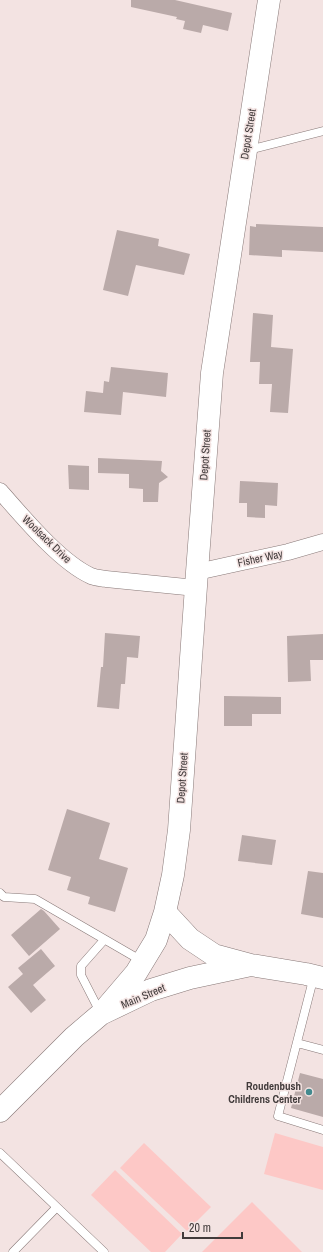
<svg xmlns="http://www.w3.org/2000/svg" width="323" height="1252" font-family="'Archivo Narrow',sans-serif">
	<rect width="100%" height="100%" fill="#f3e3e2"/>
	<path fill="#fdc8c6" d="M 275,1133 L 323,1147 L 323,1190 L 264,1174 Z
		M 144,1143 L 211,1207 L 187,1231 L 120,1168 Z
		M 115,1170 L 182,1234 L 165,1252 L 151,1252 L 91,1195 Z
		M 252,1202 L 302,1252 L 202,1252 Z"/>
	<path fill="#baaaa9" d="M 131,0 L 175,0 L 232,13 L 228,31 L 203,25 L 201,33 L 183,29 L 185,21 L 176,19 L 177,17 L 131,7 Z
		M 256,224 L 323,227 L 323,252 L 282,250 L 282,257 L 249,255 L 250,226 L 256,227 Z
		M 117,230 L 159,239 L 158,246 L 190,254 L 184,275 L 136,265 L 128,296 L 103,290 Z
		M 253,313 L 273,315 L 271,347 L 293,349 L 288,413 L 270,412 L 272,384 L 259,384 L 260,362 L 250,362 Z
		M 111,367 L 168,373 L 166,397 L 123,392 L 121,415 L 84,412 L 86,391 L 103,393 L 104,381 L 109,382 Z
		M 98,458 L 162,461 L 161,471 L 168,477 L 159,483 L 158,502 L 143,502 L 143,489 L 129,488 L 129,474 L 98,473 Z
		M 68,465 L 89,466 L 89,490 L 69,489 Z
		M 240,481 L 278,483 L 277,506 L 265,505 L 265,518 L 247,517 L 247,503 L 239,503 Z
		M 105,633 L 140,636 L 138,658 L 127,657 L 125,684 L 121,684 L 119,709 L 97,707 L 101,667 L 103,667 Z
		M 323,634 L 323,660 L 310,660 L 311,681 L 288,682 L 287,636 Z
		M 224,696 L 281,697 L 281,714 L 252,714 L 252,726 L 224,726 Z
		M 67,809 L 110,823 L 99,859 L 128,868 L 115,912 L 88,904 L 90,897 L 67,890 L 71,877 L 48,870 Z
		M 242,835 L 276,840 L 272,865 L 238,861 Z
		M 308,871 L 323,873 L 323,918 L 301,914 Z
		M 41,909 L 44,911 L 60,929 L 29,956 L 11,935 Z
		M 41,949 L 55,966 L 33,985 L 46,1000 L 31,1013 L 8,987 L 23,974 L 18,968 Z
		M 300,1073 L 323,1079 L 323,1117 L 291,1108 Z"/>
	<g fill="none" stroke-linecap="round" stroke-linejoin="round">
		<defs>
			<path id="service" d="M 249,150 L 323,131
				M 0,893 L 4,897 L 35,899 L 142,961
				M 314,976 L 278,1116 L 323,1130
				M 101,1014 L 81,975 L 81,966 L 104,940
				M 297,1043 L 323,1050
				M 0,1153 L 104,1252
				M 13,1252 L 56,1208"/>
			<path id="minor" d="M 0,491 C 23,517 60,562 91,576 C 96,578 101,578 106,579 L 196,588
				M 197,572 L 288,552 L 323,542"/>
			<path id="secondary" d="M 251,965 L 214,955 L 190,939 L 165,912 L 173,875 L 179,830 L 197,572 L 212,373 L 269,0
				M 107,1007 L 136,973 L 156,940 L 165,912
				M 0,1111 L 74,1037 L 101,1014 L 151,990 L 190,978 L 251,965 L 306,974 L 323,978"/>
		</defs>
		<use href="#service" stroke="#877877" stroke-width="9"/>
		<use href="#minor" stroke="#877877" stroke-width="17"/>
		<use href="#secondary" stroke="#877877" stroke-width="23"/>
		<use href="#service" stroke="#fff" stroke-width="8"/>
		<use href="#minor" stroke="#fff" stroke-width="16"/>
		<use href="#secondary" stroke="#fff" stroke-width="22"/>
	</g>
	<circle fill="#428a8f" stroke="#f3e3e2" stroke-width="1.5" cx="309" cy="1092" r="4"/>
	<g text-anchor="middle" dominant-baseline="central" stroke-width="3" stroke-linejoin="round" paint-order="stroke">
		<g font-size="11" fill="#413b3b" stroke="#f3e3e2">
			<text transform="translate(248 134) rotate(-81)">Depot Street</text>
			<text transform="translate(205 455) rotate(-86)">Depot Street</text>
			<text transform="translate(47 539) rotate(44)">Woolsack Drive</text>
			<text transform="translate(260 558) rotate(-12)">Fisher Way</text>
			<text transform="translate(182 778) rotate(-86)">Depot Street</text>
			<text transform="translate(143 996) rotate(-23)">Main Street</text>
		</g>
		<g font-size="11" font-weight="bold" fill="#413b3b" stroke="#f3e3e2" text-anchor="end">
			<text x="301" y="1086">Roudenbush<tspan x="301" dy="13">Childrens Center</tspan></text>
		</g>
	</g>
	<path d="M183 1232v6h59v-6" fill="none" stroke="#413b3b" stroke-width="2"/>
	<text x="189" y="1232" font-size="12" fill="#413b3b" stroke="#f3e3e2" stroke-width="3" paint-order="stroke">20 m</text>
</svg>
